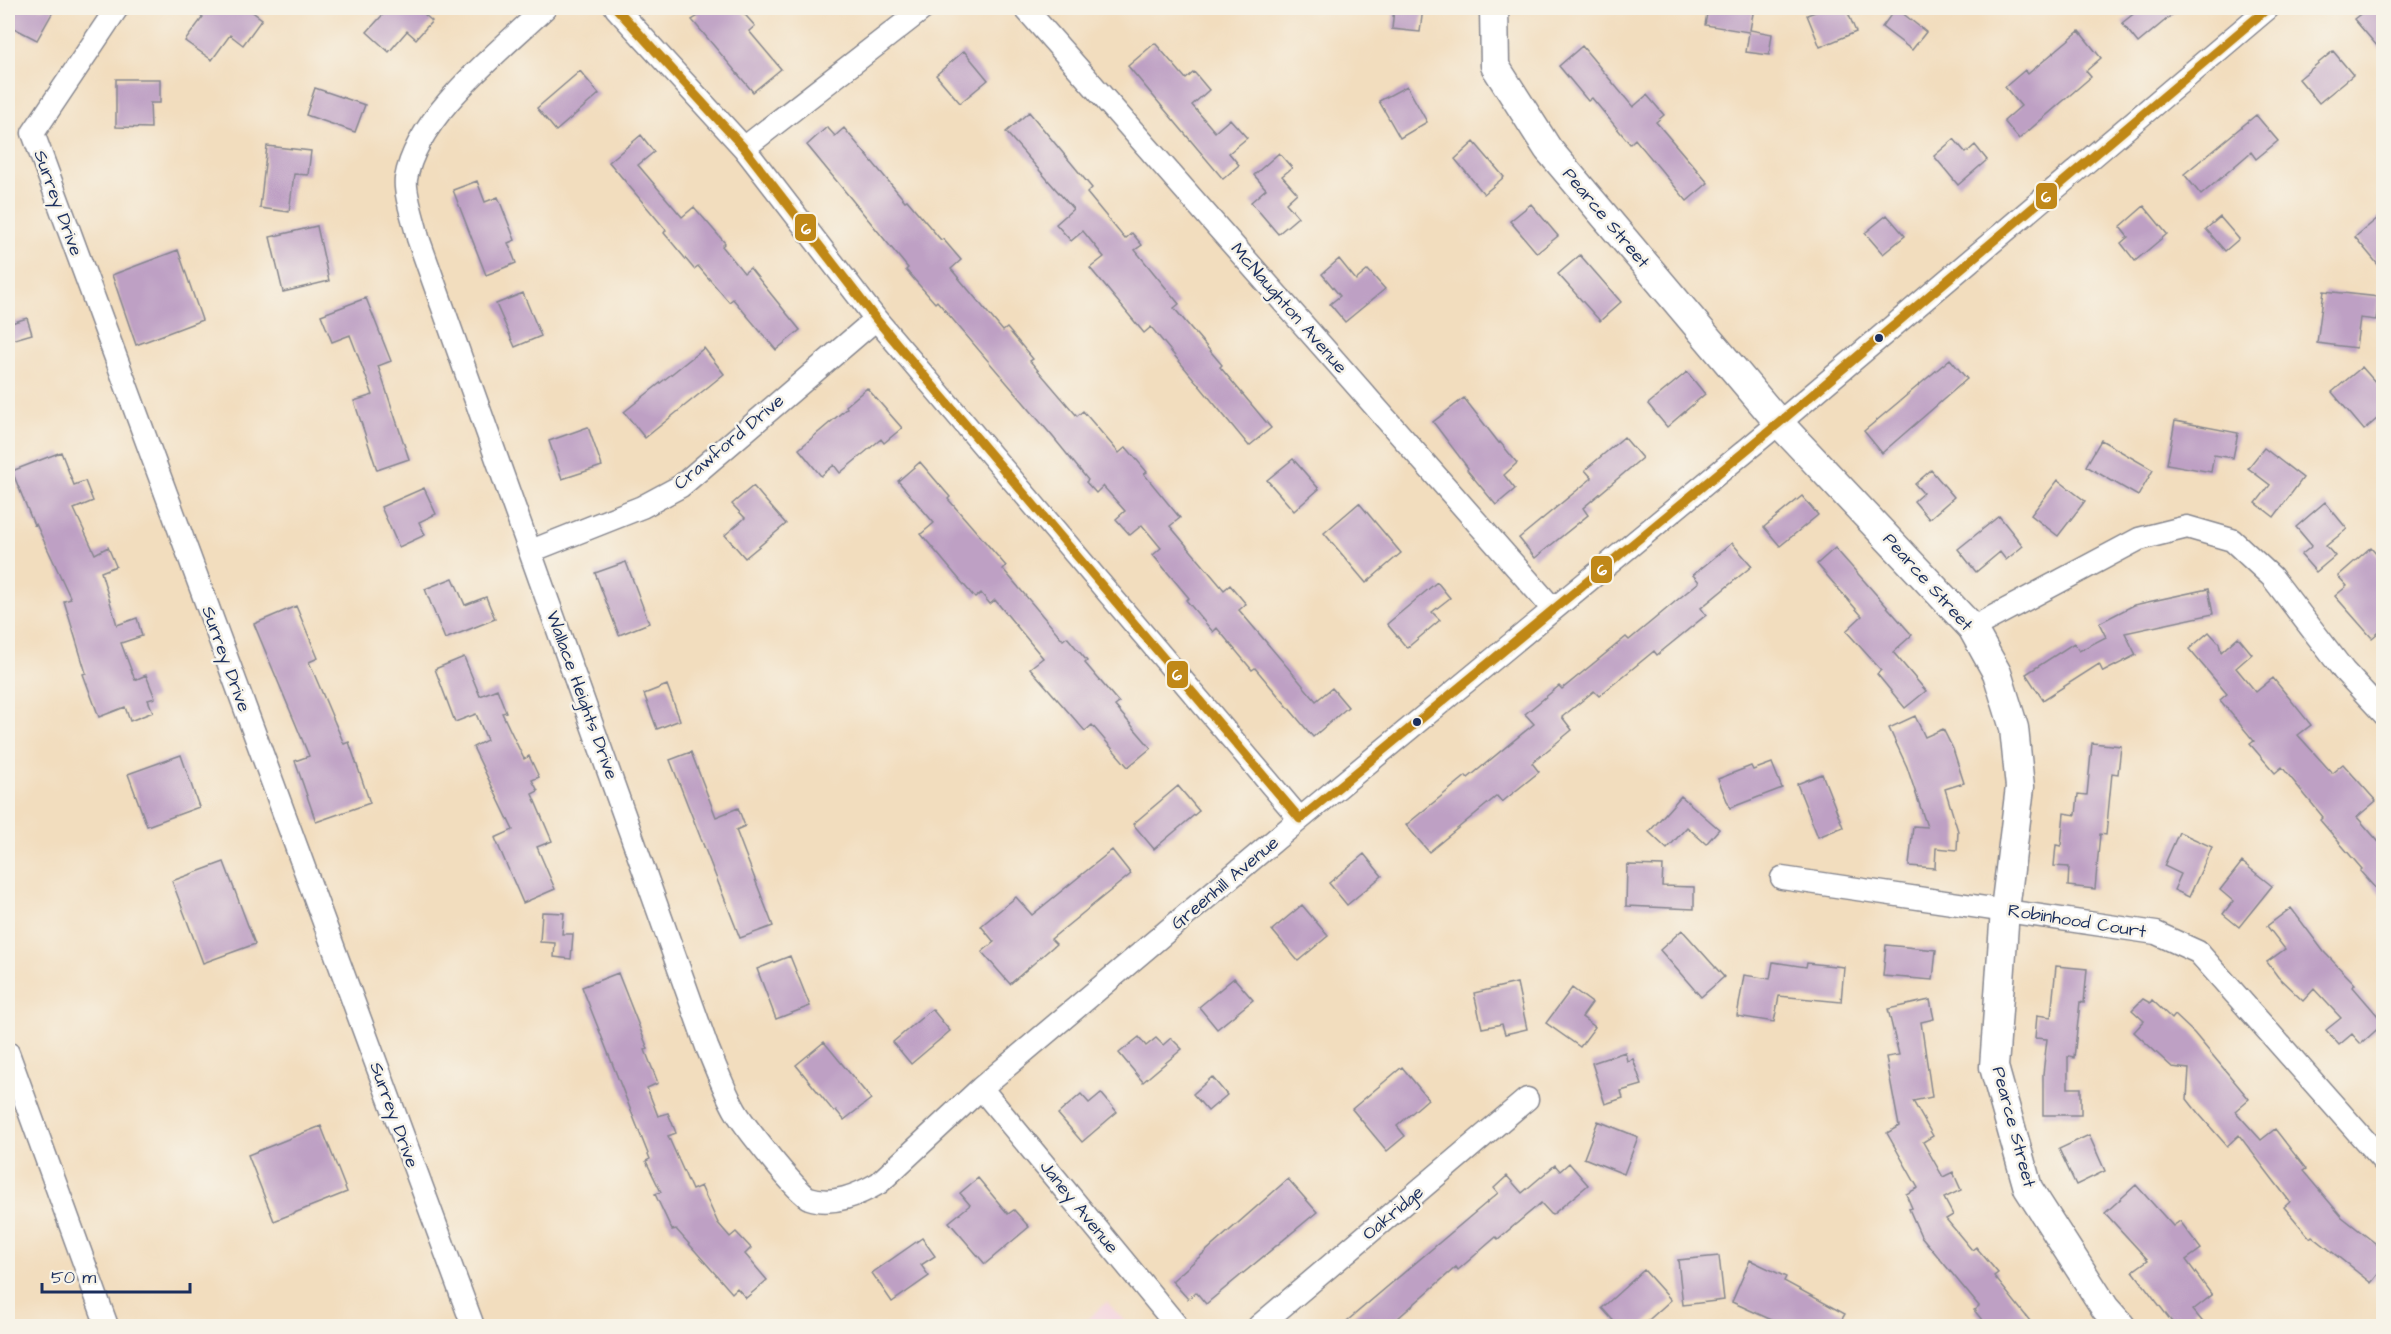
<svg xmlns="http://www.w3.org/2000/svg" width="2391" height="1334" font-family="'Architects Daughter',sans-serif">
	<rect width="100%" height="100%" fill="#f7f3e8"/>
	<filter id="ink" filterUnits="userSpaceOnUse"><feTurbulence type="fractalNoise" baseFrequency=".0167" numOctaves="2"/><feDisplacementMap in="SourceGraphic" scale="12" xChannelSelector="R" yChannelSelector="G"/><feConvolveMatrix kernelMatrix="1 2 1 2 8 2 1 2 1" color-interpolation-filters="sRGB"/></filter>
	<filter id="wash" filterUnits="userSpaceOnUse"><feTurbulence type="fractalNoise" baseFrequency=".008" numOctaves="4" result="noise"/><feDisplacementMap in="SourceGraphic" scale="24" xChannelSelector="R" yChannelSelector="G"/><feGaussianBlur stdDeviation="1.35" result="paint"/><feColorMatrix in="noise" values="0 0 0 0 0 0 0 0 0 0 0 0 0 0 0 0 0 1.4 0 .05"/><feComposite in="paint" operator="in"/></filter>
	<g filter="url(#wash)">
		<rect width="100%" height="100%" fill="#f2ddbe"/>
		<path fill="#f4cfdd" d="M 1107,1302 L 1129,1326 L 1079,1326 Z"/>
		<g id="blocks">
			<path fill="#bea0c4" d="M 8,8 L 55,8 L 37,40 L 8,25 Z
				M 189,8 L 247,8 L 262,19 L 243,45 L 230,35 L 212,60 L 185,41 L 203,17 Z
				M 389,8 L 417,8 L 432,21 L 416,39 L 407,31 L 389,52 L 367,32 Z
				M 691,8 L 739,8 L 755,26 L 749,31 L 781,69 L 753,92 L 692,20 L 698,16 Z
				M 1394,8 L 1423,8 L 1420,32 L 1392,29 Z
				M 1708,8 L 1754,8 L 1750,30 L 1772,34 L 1769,55 L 1746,52 L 1749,32 L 1705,25 Z
				M 1826,8 L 1846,8 L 1856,32 L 1820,47 L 1807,15 Z
				M 1896,8 L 1926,32 L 1912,50 L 1882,27 Z
				M 2141,8 L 2180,8 L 2138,43 L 2122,23 Z
				M 2368,8 L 2377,8 L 2384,16 L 2384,54 L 2354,19 Z
				M 2079,31 L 2101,58 L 2086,71 L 2091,77 L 2019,139 L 2004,121 L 2021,106 L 2005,87 L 2025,70 L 2028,74 Z
				M 1155,43 L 1186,79 L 1194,72 L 1209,90 L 1192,105 L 1215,132 L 1230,119 L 1247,138 L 1229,153 L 1239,165 L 1223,179 L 1128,66 Z
				M 1582,46 L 1633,107 L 1647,95 L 1664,115 L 1656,122 L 1708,183 L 1687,201 L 1635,139 L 1630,144 L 1592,98 L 1588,101 L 1559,66 Z
				M 964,51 L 988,80 L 960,103 L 936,75 Z
				M 2333,51 L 2353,75 L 2319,103 L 2299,79 Z
				M 580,71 L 599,94 L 556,131 L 537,108 Z
				M 116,79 L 160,79 L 160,103 L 150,103 L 151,128 L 116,127 Z
				M 1407,86 L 1427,122 L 1400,138 L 1379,101 Z
				M 315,88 L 365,105 L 355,132 L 306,115 Z
				M 1029,112 L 1092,188 L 1087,193 L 1125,239 L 1132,233 L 1142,245 L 1135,250 L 1179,304 L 1174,308 L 1222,365 L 1220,367 L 1271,428 L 1249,446 L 1151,327 L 1144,333 L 1090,268 L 1104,257 L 1083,231 L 1071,241 L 1056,224 L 1073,209 L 1006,132 Z
				M 2256,115 L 2278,141 L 2256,159 L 2251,152 L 2201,195 L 2184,174 Z
				M 827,127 L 835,136 L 844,128 L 905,201 L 907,200 L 941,240 L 943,239 L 961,260 L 951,269 L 1003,331 L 1007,328 L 1033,359 L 1030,361 L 1077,416 L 1083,411 L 1119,453 L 1126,447 L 1147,472 L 1144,474 L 1180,518 L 1170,526 L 1224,590 L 1230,585 L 1246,604 L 1239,610 L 1316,701 L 1332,688 L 1348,707 L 1313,737 L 1255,668 L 1252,670 L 1217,628 L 1213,632 L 1186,600 L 1189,598 L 1153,555 L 1161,548 L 1142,525 L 1130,535 L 1116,519 L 1125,511 L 1103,486 L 1096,493 L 1086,482 L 1088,480 L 1053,437 L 937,301 L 935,303 L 906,270 L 908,268 L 807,145 Z
				M 641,135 L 654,152 L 638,165 L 682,217 L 694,207 L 725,243 L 722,246 L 744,273 L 750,268 L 800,330 L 776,350 L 733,299 L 729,302 L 698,266 L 694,269 L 664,233 L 666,230 L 609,162 Z
				M 1954,139 L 1966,153 L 1975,145 L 1987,160 L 1958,185 L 1934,156 Z
				M 1474,142 L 1504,177 L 1484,194 L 1455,159 Z
				M 267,146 L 311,151 L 308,175 L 294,174 L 289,212 L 260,208 Z
				M 1279,153 L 1292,168 L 1282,176 L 1297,193 L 1286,203 L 1298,217 L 1278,234 L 1251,202 L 1266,189 L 1254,175 Z
				M 477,181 L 485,202 L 498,197 L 515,240 L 508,243 L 516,263 L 486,275 L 453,190 Z
				M 1531,204 L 1558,236 L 1537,253 L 1510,221 Z
				M 2144,206 L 2167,234 L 2135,261 L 2121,243 L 2128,237 L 2120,227 Z
				M 2384,213 L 2384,272 L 2355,237 Z
				M 1887,215 L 1905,236 L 1883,254 L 1865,233 Z
				M 2220,217 L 2239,239 L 2225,251 L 2206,229 Z
				M 317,226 L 329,281 L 283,292 L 270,237 Z
				M 178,250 L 202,320 L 136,345 L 112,275 Z
				M 1580,255 L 1621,302 L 1600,321 L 1558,274 Z
				M 1339,259 L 1356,280 L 1368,270 L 1385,289 L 1345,322 L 1330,304 L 1340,296 L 1322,274 Z
				M 2324,291 L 2379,297 L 2376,320 L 2360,318 L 2356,348 L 2317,343 Z
				M 523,293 L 541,336 L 515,347 L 496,304 Z
				M 366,298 L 391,361 L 378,366 L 409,459 L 377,470 L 354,401 L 373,395 L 350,335 L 332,342 L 321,315 Z
				M 27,318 L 32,334 L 8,341 L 8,324 Z
				M 704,348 L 724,374 L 645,438 L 624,412 Z
				M 1950,359 L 1967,379 L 1882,453 L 1864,431 Z
				M 2362,367 L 2384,392 L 2384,413 L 2364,430 L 2332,392 Z
				M 1687,372 L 1705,394 L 1667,427 L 1648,404 Z
				M 867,388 L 902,428 L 884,443 L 881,439 L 840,473 L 834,465 L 821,476 L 799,449 L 847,408 L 846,406 Z
				M 1464,398 L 1499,443 L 1500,442 L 1517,463 L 1504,475 L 1515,489 L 1496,505 L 1467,470 L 1468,468 L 1433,422 Z
				M 2175,421 L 2238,433 L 2233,458 L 2214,455 L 2211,472 L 2167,464 Z
				M 588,427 L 602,466 L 562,479 L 549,441 Z
				M 1624,437 L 1642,458 L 1583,508 L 1588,515 L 1535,558 L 1519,538 L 1592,478 L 1585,470 Z
				M 2101,440 L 2153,470 L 2138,496 L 2086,466 Z
				M 2264,448 L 2303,478 L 2274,517 L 2256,503 L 2270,485 L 2248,468 Z
				M 61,452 L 74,485 L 85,481 L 93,501 L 74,509 L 95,554 L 108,547 L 116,566 L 101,572 L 117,625 L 137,618 L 142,636 L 121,643 L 135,680 L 146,675 L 155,698 L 148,700 L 153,712 L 130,721 L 125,707 L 99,717 L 83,674 L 86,673 L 64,601 L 71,599 L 36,524 L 34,525 L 12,471 Z
				M 1293,459 L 1319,489 L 1294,511 L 1267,480 Z
				M 920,462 L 950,497 L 948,499 L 1006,566 L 1003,569 L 1063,640 L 1067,637 L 1087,661 L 1085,663 L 1119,703 L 1115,706 L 1151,748 L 1128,767 L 1092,725 L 1085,731 L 1030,668 L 1043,658 L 995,600 L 990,604 L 981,593 L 975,598 L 921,534 L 934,523 L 898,481 Z
				M 1931,470 L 1954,497 L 1929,519 L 1914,501 L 1923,493 L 1915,484 Z
				M 2058,480 L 2085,501 L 2058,536 L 2031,515 Z
				M 753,486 L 786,524 L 745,558 L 725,535 L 745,518 L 732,504 Z
				M 424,488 L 436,514 L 419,522 L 425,535 L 399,547 L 381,507 Z
				M 1802,496 L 1818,515 L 1780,546 L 1764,527 Z
				M 2325,502 L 2347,529 L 2326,546 L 2335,556 L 2316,572 L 2301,555 L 2312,546 L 2296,527 Z
				M 1359,503 L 1401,553 L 1366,583 L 1324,533 Z
				M 1999,516 L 2023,546 L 2006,560 L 2000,552 L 1976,572 L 1958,549 Z
				M 1732,543 L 1752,566 L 1701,608 L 1706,615 L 1657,655 L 1654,651 L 1599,696 L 1594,691 L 1562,717 L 1572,730 L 1532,763 L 1539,772 L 1502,802 L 1497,796 L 1429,852 L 1406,825 L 1466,776 L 1468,778 L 1534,724 L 1525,714 L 1559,686 L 1562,689 L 1626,637 L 1629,640 L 1699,582 L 1693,575 Z
				M 2371,547 L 2384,562 L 2384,628 L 2372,638 L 2335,596 L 2347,586 L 2338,576 Z
				M 1835,548 L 1912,635 L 1893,652 L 1926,691 L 1905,708 L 1877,674 L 1881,670 L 1846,631 L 1862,616 L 1817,564 Z
				M 626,562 L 649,623 L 619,635 L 595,573 Z
				M 453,578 L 465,605 L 486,597 L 495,619 L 445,639 L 425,589 Z
				M 1437,582 L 1450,598 L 1432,612 L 1440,620 L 1407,648 L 1387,624 Z
				M 2208,589 L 2213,614 L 2125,633 L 2136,655 L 2103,672 L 2099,664 L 2043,700 L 2026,674 L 2074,643 L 2079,651 L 2106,637 L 2099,623 L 2134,605 Z
				M 296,606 L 318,658 L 309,662 L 344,744 L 349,742 L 370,803 L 316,822 L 295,761 L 309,756 L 254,624 Z
				M 2209,632 L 2219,643 L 2221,652 L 2238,637 L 2252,654 L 2236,668 L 2256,692 L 2273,678 L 2311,725 L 2298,735 L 2332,773 L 2343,764 L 2376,801 L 2357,817 L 2384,848 L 2384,898 L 2360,871 L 2362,869 L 2320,820 L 2323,817 L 2282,767 L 2275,773 L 2250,744 L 2254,741 L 2220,700 L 2227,694 L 2189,649 Z
				M 464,657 L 480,696 L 497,689 L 506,712 L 502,713 L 524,759 L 529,756 L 539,777 L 532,780 L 538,791 L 532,794 L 552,841 L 537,847 L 555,889 L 523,903 L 495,838 L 513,830 L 473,747 L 487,740 L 476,714 L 455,722 L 435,669 Z
				M 667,685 L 680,720 L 657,729 L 644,694 Z
				M 1915,716 L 1925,737 L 1943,729 L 1953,749 L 1964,783 L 1945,789 L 1958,831 L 1957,850 L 1936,848 L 1935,868 L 1909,866 L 1913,826 L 1927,827 L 1907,767 L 1889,728 Z
				M 2092,743 L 2121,746 L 2118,774 L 2112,773 L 2106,835 L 2100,834 L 2095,889 L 2068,886 L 2069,867 L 2054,866 L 2056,845 L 2061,846 L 2064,813 L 2076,815 L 2078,794 L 2087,795 Z
				M 691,752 L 716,817 L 738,808 L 745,826 L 736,830 L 773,926 L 740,938 L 670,760 Z
				M 181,755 L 199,807 L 147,826 L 128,774 Z
				M 1772,763 L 1782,788 L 1730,808 L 1718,779 L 1751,766 L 1753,770 Z
				M 1822,774 L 1843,827 L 1818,837 L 1797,784 Z
				M 1178,786 L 1199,811 L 1154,849 L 1133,824 Z
				M 1681,796 L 1719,829 L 1706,844 L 1687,827 L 1667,849 L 1649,832 Z
				M 2179,832 L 2212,847 L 2189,897 L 2174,890 L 2181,874 L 2164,866 Z
				M 1112,850 L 1131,874 L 1051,939 L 1056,944 L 1010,984 L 982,952 L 994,942 L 981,926 L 1016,897 L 1032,915 Z
				M 1364,854 L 1382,876 L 1347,905 L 1329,883 Z
				M 224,862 L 255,944 L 203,963 L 172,881 Z
				M 2242,862 L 2272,886 L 2239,927 L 2223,914 L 2233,901 L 2220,890 Z
				M 1627,865 L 1663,866 L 1662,886 L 1694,887 L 1694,909 L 1626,906 Z
				M 1302,905 L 1328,936 L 1298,961 L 1272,930 Z
				M 2291,908 L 2324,952 L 2355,984 L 2353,987 L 2384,1023 L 2361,1044 L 2352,1034 L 2339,1045 L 2326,1030 L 2341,1018 L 2314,989 L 2303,1001 L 2278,977 L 2267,962 L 2285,949 L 2267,926 Z
				M 542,912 L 564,913 L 562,934 L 573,934 L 571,959 L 554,957 L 555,943 L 540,942 Z
				M 1682,930 L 1724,977 L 1701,997 L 1660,950 Z
				M 1886,945 L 1936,950 L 1933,980 L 1883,976 Z
				M 790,956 L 810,1006 L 776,1019 L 757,969 Z
				M 1773,962 L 1806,967 L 1807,963 L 1844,967 L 1841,1002 L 1779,996 L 1774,1022 L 1737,1016 L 1744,975 L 1770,979 Z
				M 2056,966 L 2087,969 L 2084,1003 L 2080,1002 L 2074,1058 L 2068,1057 L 2068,1088 L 2081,1088 L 2081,1115 L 2043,1115 L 2043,1074 L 2047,1039 L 2035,1038 L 2037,1015 L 2051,1017 Z
				M 618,973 L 648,1049 L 645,1050 L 658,1083 L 647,1088 L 658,1116 L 668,1113 L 676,1133 L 668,1136 L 692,1190 L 701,1186 L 718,1223 L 730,1237 L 736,1232 L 751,1248 L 745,1254 L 767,1280 L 746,1298 L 737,1288 L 732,1293 L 676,1229 L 672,1230 L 655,1194 L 661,1192 L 646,1161 L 650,1159 L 582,987 Z
				M 1234,978 L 1253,1000 L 1217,1029 L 1199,1007 Z
				M 1517,983 L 1527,1029 L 1505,1034 L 1502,1024 L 1482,1028 L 1474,993 Z
				M 1572,988 L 1592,1003 L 1582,1017 L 1595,1027 L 1580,1047 L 1546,1023 Z
				M 2143,999 L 2150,1003 L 2152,1000 L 2172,1019 L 2175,1015 L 2194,1033 L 2249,1099 L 2235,1111 L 2261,1140 L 2275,1129 L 2306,1169 L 2303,1171 L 2342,1217 L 2384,1250 L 2384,1267 L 2371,1283 L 2312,1236 L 2310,1238 L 2284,1207 L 2290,1202 L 2239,1135 L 2227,1146 L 2198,1113 L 2187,1099 L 2189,1069 L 2172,1067 L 2134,1032 L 2144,1021 L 2132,1010 Z
				M 1930,1000 L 1934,1019 L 1921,1022 L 1932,1097 L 1913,1101 L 1933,1136 L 1923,1142 L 1943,1177 L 1953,1172 L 1961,1190 L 1944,1198 L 1953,1215 L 1946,1219 L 1972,1250 L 1976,1247 L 1998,1273 L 1994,1276 L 2034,1326 L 1987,1326 L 1974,1310 L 1979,1306 L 1921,1236 L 1909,1209 L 1912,1208 L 1906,1194 L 1918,1188 L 1887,1133 L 1899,1126 L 1886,1057 L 1899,1055 L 1888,1009 Z
				M 932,1009 L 950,1031 L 911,1064 L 893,1042 Z
				M 1139,1037 L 1146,1046 L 1156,1038 L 1163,1045 L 1171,1038 L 1182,1049 L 1143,1082 L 1119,1053 Z
				M 824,1042 L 871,1099 L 844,1120 L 836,1110 L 834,1112 L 796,1065 Z
				M 1625,1052 L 1627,1061 L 1633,1059 L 1642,1085 L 1621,1091 L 1623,1098 L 1605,1104 L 1592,1063 Z
				M 1402,1067 L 1428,1099 L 1397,1126 L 1405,1136 L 1387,1151 L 1352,1109 Z
				M 1212,1077 L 1227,1095 L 1208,1111 L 1193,1094 Z
				M 1101,1093 L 1117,1112 L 1082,1142 L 1058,1114 L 1081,1094 L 1089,1103 Z
				M 1598,1121 L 1638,1137 L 1624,1174 L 1584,1158 Z
				M 321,1126 L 347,1192 L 274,1221 L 248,1155 Z
				M 2089,1135 L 2105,1171 L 2076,1185 L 2059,1149 Z
				M 1569,1163 L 1588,1185 L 1552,1215 L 1541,1203 L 1498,1239 L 1496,1237 L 1458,1270 L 1456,1267 L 1389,1326 L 1341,1326 L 1498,1193 L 1494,1188 L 1507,1176 L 1522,1193 L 1555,1165 L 1560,1171 Z
				M 978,1178 L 1008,1214 L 1014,1210 L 1029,1227 L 985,1264 L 949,1222 L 970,1205 L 960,1193 Z
				M 1288,1179 L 1317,1212 L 1206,1304 L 1196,1292 L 1188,1299 L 1172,1281 Z
				M 2136,1185 L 2173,1226 L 2180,1221 L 2201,1249 L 2186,1260 L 2212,1295 L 2193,1310 L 2206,1326 L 2175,1326 L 2133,1271 L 2148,1260 L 2105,1213 Z
				M 922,1238 L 935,1256 L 921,1265 L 929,1276 L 892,1302 L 872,1273 Z
				M 1719,1256 L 1724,1300 L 1683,1305 L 1678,1260 Z
				M 1750,1260 L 1786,1277 L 1784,1281 L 1845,1314 L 1838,1326 L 1785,1326 L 1732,1302 Z
				M 1644,1270 L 1671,1300 L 1642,1326 L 1618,1326 L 1602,1308 Z"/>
		</g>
	</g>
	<g filter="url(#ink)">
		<use href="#blocks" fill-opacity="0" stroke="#86868e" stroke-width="1.5"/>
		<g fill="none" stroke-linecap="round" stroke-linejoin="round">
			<defs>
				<path id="minor" d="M 117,8 L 33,133 L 473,1326
					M 545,8 C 500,51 416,116 406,179 C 404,194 415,223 418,238 L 707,1047 C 716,1068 724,1090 735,1110 C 743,1124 798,1194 809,1198 C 833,1206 858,1195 879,1183 L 981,1088 L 1300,819 L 1779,423 L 2268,8
					M 616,8 L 744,148 L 876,319 L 1300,819
					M 1025,8 L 1553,609
					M 744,148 L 924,8
					M 531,551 L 642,507 L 681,486 L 876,319
					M 1972,628 L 2139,539 L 2187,527 L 2232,540 L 2272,577 L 2344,671 L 2384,714
					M 1782,878 L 2156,933 L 2198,952 L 2384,1162
					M 8,1053 L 107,1326
					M 981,1088 L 1177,1326
					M 1259,1326 L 1527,1099"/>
				<path id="tertiary" d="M 1494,8 L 1495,66 L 1548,149 L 1779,423 L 1972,628 L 1997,673 L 2014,728 L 2020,787 L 2005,910 L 1994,1067 L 2028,1188 L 2105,1308 L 2121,1326"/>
			</defs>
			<use href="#minor" stroke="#86868e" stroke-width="25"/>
			<use href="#tertiary" stroke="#86868e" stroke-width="31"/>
			<use href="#minor" stroke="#fff" stroke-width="22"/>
			<use href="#tertiary" stroke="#fff" stroke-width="28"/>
			<defs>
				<path id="bus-1" d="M 616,8 L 744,148 L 876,319 L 1300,819 L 1779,423 L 2268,8"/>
			</defs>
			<use href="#bus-1" stroke="#f7f3e8" stroke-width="14"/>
			<use href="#bus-1" stroke="#c08818" stroke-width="9"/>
		</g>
	</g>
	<g fill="#1b2f5e" stroke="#f7f3e8" stroke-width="2">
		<circle cx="1879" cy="338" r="5"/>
		<circle cx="1417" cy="722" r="5"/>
	</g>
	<g text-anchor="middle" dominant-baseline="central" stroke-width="5" stroke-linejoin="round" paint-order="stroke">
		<g font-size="18" fill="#1b2f5e" stroke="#f7f3e8">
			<text transform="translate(58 203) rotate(70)">Surrey Drive</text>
			<text transform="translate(1606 218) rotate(50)">Pearce Street</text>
			<text transform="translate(1289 308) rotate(49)">McNaughton Avenue</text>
			<text transform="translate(729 442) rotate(-40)">Crawford Drive</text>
			<text transform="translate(1928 582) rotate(48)">Pearce Street</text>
			<text transform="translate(226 659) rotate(70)">Surrey Drive</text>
			<text transform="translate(582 695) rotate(70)">Wallace Heights Drive</text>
			<text transform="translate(1225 883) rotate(-40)">Greenhill Avenue</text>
			<text transform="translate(2077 921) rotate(9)">Robinhood Court</text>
			<text transform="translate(394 1115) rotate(70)">Surrey Drive</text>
			<text transform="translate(2014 1127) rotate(75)">Pearce Street</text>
			<text transform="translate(1079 1207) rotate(51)">Janey Avenue</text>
			<text transform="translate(1393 1213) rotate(-40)">Oakridge</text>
		</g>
	</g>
	<g stroke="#f7f3e8" stroke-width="2">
		<rect x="2035" y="182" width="23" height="28" rx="6" fill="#c08818"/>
		<rect x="794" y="213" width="23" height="29" rx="6" fill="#c08818"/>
		<rect x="1590" y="555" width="23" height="29" rx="6" fill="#c08818"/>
		<rect x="1166" y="660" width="23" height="29" rx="6" fill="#c08818"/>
	</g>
	<g font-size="16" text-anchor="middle" font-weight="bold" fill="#fff">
		<text x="2046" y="202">6</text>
		<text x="806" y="234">6</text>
		<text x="1602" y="575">6</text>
		<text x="1177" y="680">6</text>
	</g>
	<rect width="2391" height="1334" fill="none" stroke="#f7f3e8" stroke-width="30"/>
	<path d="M42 1283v9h148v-9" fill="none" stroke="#1b2f5e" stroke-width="3"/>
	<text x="51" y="1283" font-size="18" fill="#1b2f5e" stroke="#f7f3e8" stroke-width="4.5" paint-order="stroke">50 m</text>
</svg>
